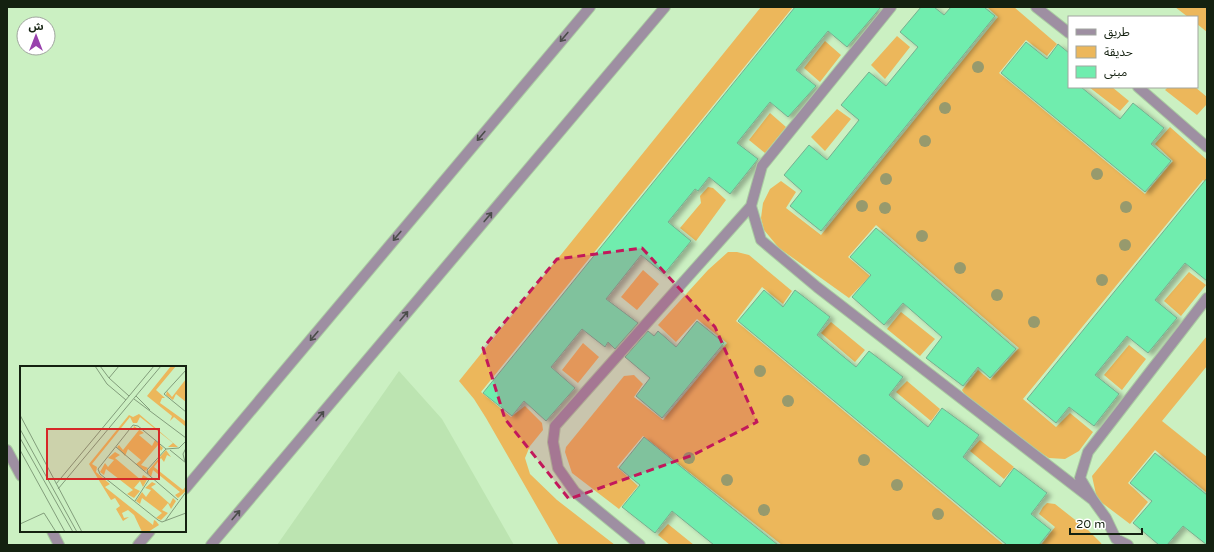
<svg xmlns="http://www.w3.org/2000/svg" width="1214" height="552" font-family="'Varela Round','Noto Sans Arabic',sans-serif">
	<defs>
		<filter id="shadow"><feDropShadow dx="4.5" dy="2.5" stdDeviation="2" flood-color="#0004"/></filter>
	</defs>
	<rect width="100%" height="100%" fill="#cbf0c2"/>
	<path fill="#bce4b1" d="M 399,371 L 442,419 L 514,545 L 277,545 Z"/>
	<path fill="#ecb75b" d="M 761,7 L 793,7 L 481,392 L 511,417 L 525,406 L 542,423 L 543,430 L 530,446 L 525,458 L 530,474 L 557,500 L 615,545 L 559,545 L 486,418 L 474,399 L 459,381 Z
		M 987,7 L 1014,7 L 1057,44 L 1047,56 L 1026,40 L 999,73 L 1145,194 L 1173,161 L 1155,144 L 1170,127 L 1207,160 L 1207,183 L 1203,180 L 1023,399 L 1056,427 L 1070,413 L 1093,432 L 1079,451 L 1065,459 L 1049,458 L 1033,448 L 965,395 L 962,390 L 978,370 L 990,380 L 1019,348 L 876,225 L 848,257 L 870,276 L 849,298 L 779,248 L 764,230 L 761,218 L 763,203 L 770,189 L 781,181 L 796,192 L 786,208 L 821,235 L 998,17 Z
		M 1175,7 L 1207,7 L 1207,32 L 1197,24 L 1197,17 L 1188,17 Z
		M 897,36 L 910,47 L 885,79 L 871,65 Z
		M 825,41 L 841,55 L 820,82 L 804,68 Z
		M 1089,87 L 1112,87 L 1129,101 L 1120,111 Z
		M 1168,87 L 1195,87 L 1207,97 L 1207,104 L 1197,115 L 1165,90 Z
		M 837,109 L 851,119 L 825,151 L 811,137 Z
		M 770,113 L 786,127 L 765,153 L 749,140 Z
		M 708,187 L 713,188 L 726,200 L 696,241 L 680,228 L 701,203 L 700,196 Z
		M 728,252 L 737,252 L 749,255 L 792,291 L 783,304 L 762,287 L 736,321 L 1004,545 L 782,545 L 643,436 L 617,467 L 638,486 L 619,509 L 572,473 L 565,452 L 566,447 L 624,376 L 634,375 L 643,384 L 634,397 L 663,420 L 727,343 L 697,319 L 676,342 L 658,325 L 708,270 Z
		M 643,270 L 659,284 L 637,310 L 621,297 Z
		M 1189,272 L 1206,285 L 1181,316 L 1164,301 Z
		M 901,312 L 935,339 L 920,356 L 887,329 Z
		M 831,322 L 865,350 L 855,362 L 821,333 Z
		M 1207,336 L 1207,366 L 1162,421 L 1207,457 L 1207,493 L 1155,450 L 1128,483 L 1148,502 L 1130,524 L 1097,499 L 1092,476 Z
		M 583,343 L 599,357 L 578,383 L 562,370 Z
		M 1129,345 L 1146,359 L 1122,390 L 1104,375 Z
		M 907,381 L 940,409 L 931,421 L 896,392 Z
		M 980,440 L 1014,467 L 1004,479 L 970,451 Z
		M 1047,503 L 1055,504 L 1088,530 L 1101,543 L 1102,545 L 1041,545 L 1055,527 L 1039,514 L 1043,507 Z
		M 668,524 L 694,545 L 670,545 L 658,535 Z"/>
	<path fill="#6fedae" stroke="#77ae8f" filter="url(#shadow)" d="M 795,7 L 881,7 L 847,47 L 828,31 L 796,70 L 816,86 L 788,117 L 770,102 L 737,143 L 758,159 L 730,194 L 709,177 L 698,191 L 695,189 L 668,222 L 691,241 L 664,274 L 641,255 L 606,299 L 638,323 L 615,349 L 608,342 L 605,347 L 582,329 L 551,367 L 575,388 L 546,421 L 524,401 L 512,416 L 483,393 Z
		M 921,7 L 934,7 L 944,15 L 951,7 L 984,7 L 995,16 L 821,231 L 790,206 L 802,191 L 784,175 L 809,145 L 827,160 L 859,120 L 841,105 L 869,72 L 886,86 L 918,47 L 900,32 Z
		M 1026,42 L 1047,59 L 1058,44 L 1069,53 L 1069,87 L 1081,87 L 1120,119 L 1133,103 L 1164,128 L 1151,144 L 1171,161 L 1145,192 L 1001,73 Z
		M 1207,178 L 1207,281 L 1185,263 L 1155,300 L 1177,318 L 1148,353 L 1127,336 L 1095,375 L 1119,394 L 1094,426 L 1069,407 L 1056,423 L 1027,399 Z
		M 876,228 L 1016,349 L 990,378 L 978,367 L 963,386 L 926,358 L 942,337 L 903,303 L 884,325 L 852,297 L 871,275 L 850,257 Z
		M 764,290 L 783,307 L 795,290 L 830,317 L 817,335 L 856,367 L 869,351 L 903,377 L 889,395 L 928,427 L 942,408 L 979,435 L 963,457 L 1000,487 L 1014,468 L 1047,493 L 1031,514 L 1051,530 L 1039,545 L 1007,545 L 738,321 Z
		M 697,321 L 724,343 L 662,418 L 636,396 L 650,378 L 625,357 L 648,331 L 654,336 L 658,331 L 676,347 Z
		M 644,437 L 778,545 L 714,545 L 672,511 L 655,533 L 622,507 L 640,485 L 619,468 Z
		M 1155,453 L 1207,495 L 1207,545 L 1183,526 L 1167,545 L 1159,545 L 1133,523 L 1152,501 L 1130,483 Z"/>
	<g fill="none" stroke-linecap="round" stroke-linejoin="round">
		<defs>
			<path id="minor" d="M 1036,7 L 1069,33
				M 1138,87 L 1207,147
				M 751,206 L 761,240 L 817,287 L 1093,500
				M 7,450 L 21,476
				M 185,489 L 590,7
				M 52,531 L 59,545
				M 138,545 L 150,531
				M 211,545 L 665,7
				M 640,545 L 575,492 L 558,468 L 553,442 L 555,426 L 751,206 L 762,166 L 891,7
				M 1128,545 L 1116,539 L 1106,518 L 1093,500 L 1080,478 L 1088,452 L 1207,298"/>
		</defs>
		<use href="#minor" stroke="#aacba2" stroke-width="12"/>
		<use href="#minor" stroke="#9e8fa2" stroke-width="10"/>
	</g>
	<g fill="#979a6d">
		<circle cx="978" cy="67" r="6"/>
		<circle cx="945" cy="108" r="6"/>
		<circle cx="925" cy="141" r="6"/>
		<circle cx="1097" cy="174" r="6"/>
		<circle cx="886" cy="179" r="6"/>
		<circle cx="862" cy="206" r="6"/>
		<circle cx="1126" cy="207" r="6"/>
		<circle cx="885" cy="208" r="6"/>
		<circle cx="922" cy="236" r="6"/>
		<circle cx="1125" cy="245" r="6"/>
		<circle cx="960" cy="268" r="6"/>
		<circle cx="1102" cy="280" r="6"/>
		<circle cx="997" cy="295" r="6"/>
		<circle cx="1034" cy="322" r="6"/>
		<circle cx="760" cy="371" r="6"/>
		<circle cx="788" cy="401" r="6"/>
		<circle cx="689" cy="458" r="6"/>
		<circle cx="864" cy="460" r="6"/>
		<circle cx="727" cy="480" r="6"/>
		<circle cx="897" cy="485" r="6"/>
		<circle cx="764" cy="510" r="6"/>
		<circle cx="938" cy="514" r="6"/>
	</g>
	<defs><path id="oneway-shaft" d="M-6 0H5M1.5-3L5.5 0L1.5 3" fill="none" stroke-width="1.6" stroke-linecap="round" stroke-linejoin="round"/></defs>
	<g stroke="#4b4d4a">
		<use href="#oneway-shaft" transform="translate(564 37) rotate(130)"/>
		<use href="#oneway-shaft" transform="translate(481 136) rotate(130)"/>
		<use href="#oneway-shaft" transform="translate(488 217) rotate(-50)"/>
		<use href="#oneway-shaft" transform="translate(397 236) rotate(130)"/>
		<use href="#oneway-shaft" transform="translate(404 316) rotate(-50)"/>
		<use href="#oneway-shaft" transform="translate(314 336) rotate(130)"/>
		<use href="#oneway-shaft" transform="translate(320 416) rotate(-50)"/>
		<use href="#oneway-shaft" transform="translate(236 515) rotate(-50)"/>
	</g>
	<path fill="#c2185b" fill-opacity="0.2" stroke="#c2185b" stroke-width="3" stroke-dasharray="8 5" stroke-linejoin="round" d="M 642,248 L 715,327 L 757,422 L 693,455 L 569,499 L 505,419 L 483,348 L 557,259 Z"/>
	<g transform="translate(20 366)">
		<rect width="166" height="166" fill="#cbf0c2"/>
		<path d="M 151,0 L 156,0 L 136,24 L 145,32 L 142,32 L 140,37 L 165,55 L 165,60 L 154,51 L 150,55 L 152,50 L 127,30 ZM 166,13 L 166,36 L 156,28 L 153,34 L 146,29 L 147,25 L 152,31 ZM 119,48 L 158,81 L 148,81 L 153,77 L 120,51 L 117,57 L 113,57 L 110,51 L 72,98 L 77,101 L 76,106 L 90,118 L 85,121 L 133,159 L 134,154 L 136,155 L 139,159 L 128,166 L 122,166 L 114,149 L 108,144 L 102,147 L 104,152 L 109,151 L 103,155 L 96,143 L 100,140 L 95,132 L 91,134 L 69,98 L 109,49 L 113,51 ZM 114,60 L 124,67 L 119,69 L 132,80 L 135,74 L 143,82 L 141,85 L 138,79 L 121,99 L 128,102 L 125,105 L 116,98 L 121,94 L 108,83 L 105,90 L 97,81 L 99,79 L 103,84 L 119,64 L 113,63 ZM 146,84 L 151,91 L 147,89 L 144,96 L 141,92 L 134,101 L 163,124 L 166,120 L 166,125 L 158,132 L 155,129 L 160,126 L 133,104 L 131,111 L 127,106 ZM 95,86 L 100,89 L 95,92 L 121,114 L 123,109 L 128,112 L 123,121 L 120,115 L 114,122 L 120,125 L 114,132 L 107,128 L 113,124 L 86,103 L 84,109 L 80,106 L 85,97 L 88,101 L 94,94 L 88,92 ZM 132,116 L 136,118 L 131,121 L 150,138 L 153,132 L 156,135 L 151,143 L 148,137 L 142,144 L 148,147 L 141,154 L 136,152 L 142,147 L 122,132 L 120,138 L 116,135 L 122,126 L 126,131 L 131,124 L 125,122 Z" fill="#ecb75b"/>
		<path fill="none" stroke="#829d7b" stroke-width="1" d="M 75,0 L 87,18 L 106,34M 80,0 L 89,12 L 109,30M 166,4 L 144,28 L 166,46M 89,12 L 99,0M 116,30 L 130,44M 114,33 L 166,72M 0,49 L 62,166M 0,63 L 57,166M 0,72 L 53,166M 166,75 L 159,82 L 146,83 L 118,60 L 113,59 L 78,103 L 80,108 L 138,154 L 142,156 L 166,147M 96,81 L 158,134M 0,84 L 45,166M 150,84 L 166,97M 165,96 L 163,88 L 166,82M 128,108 L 127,104 L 146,83M 36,118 L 134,0M 38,123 L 141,0M 115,135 L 130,112M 145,155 L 166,126M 0,158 L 24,147 L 36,166"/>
		<path fill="#d62828" fill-opacity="0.15" stroke="#d62828" stroke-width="2" d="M 27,63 L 139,63 L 139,113 L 27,113 Z"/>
		<rect width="166" height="166" fill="none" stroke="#142110" stroke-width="2"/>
	</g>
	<rect width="1214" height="552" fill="none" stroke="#142110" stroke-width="16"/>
	<rect x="1068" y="16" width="130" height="72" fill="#ffffff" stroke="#a1a69f"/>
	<rect x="1076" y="29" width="20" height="6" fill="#9e8fa2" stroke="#a1a69f"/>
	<text x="1104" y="36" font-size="12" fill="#142110">طريق</text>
	<rect x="1076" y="46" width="20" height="12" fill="#ecb75b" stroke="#a1a69f"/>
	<text x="1104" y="56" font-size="12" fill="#142110">حديقة</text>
	<rect x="1076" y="66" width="20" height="12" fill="#6fedae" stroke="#a1a69f"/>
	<text x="1104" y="76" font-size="12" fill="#142110">مبنى</text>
	<g transform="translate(36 36)"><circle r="19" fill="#ffffff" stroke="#a1a69f"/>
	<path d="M0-3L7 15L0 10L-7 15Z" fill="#9841ad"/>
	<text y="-6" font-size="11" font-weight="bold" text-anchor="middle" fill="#142110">ش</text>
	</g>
	<path d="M1070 528v6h72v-6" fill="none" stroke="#142110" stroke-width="2"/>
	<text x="1076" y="528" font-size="12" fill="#142110" stroke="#ffffff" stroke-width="3" paint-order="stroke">20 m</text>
</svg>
